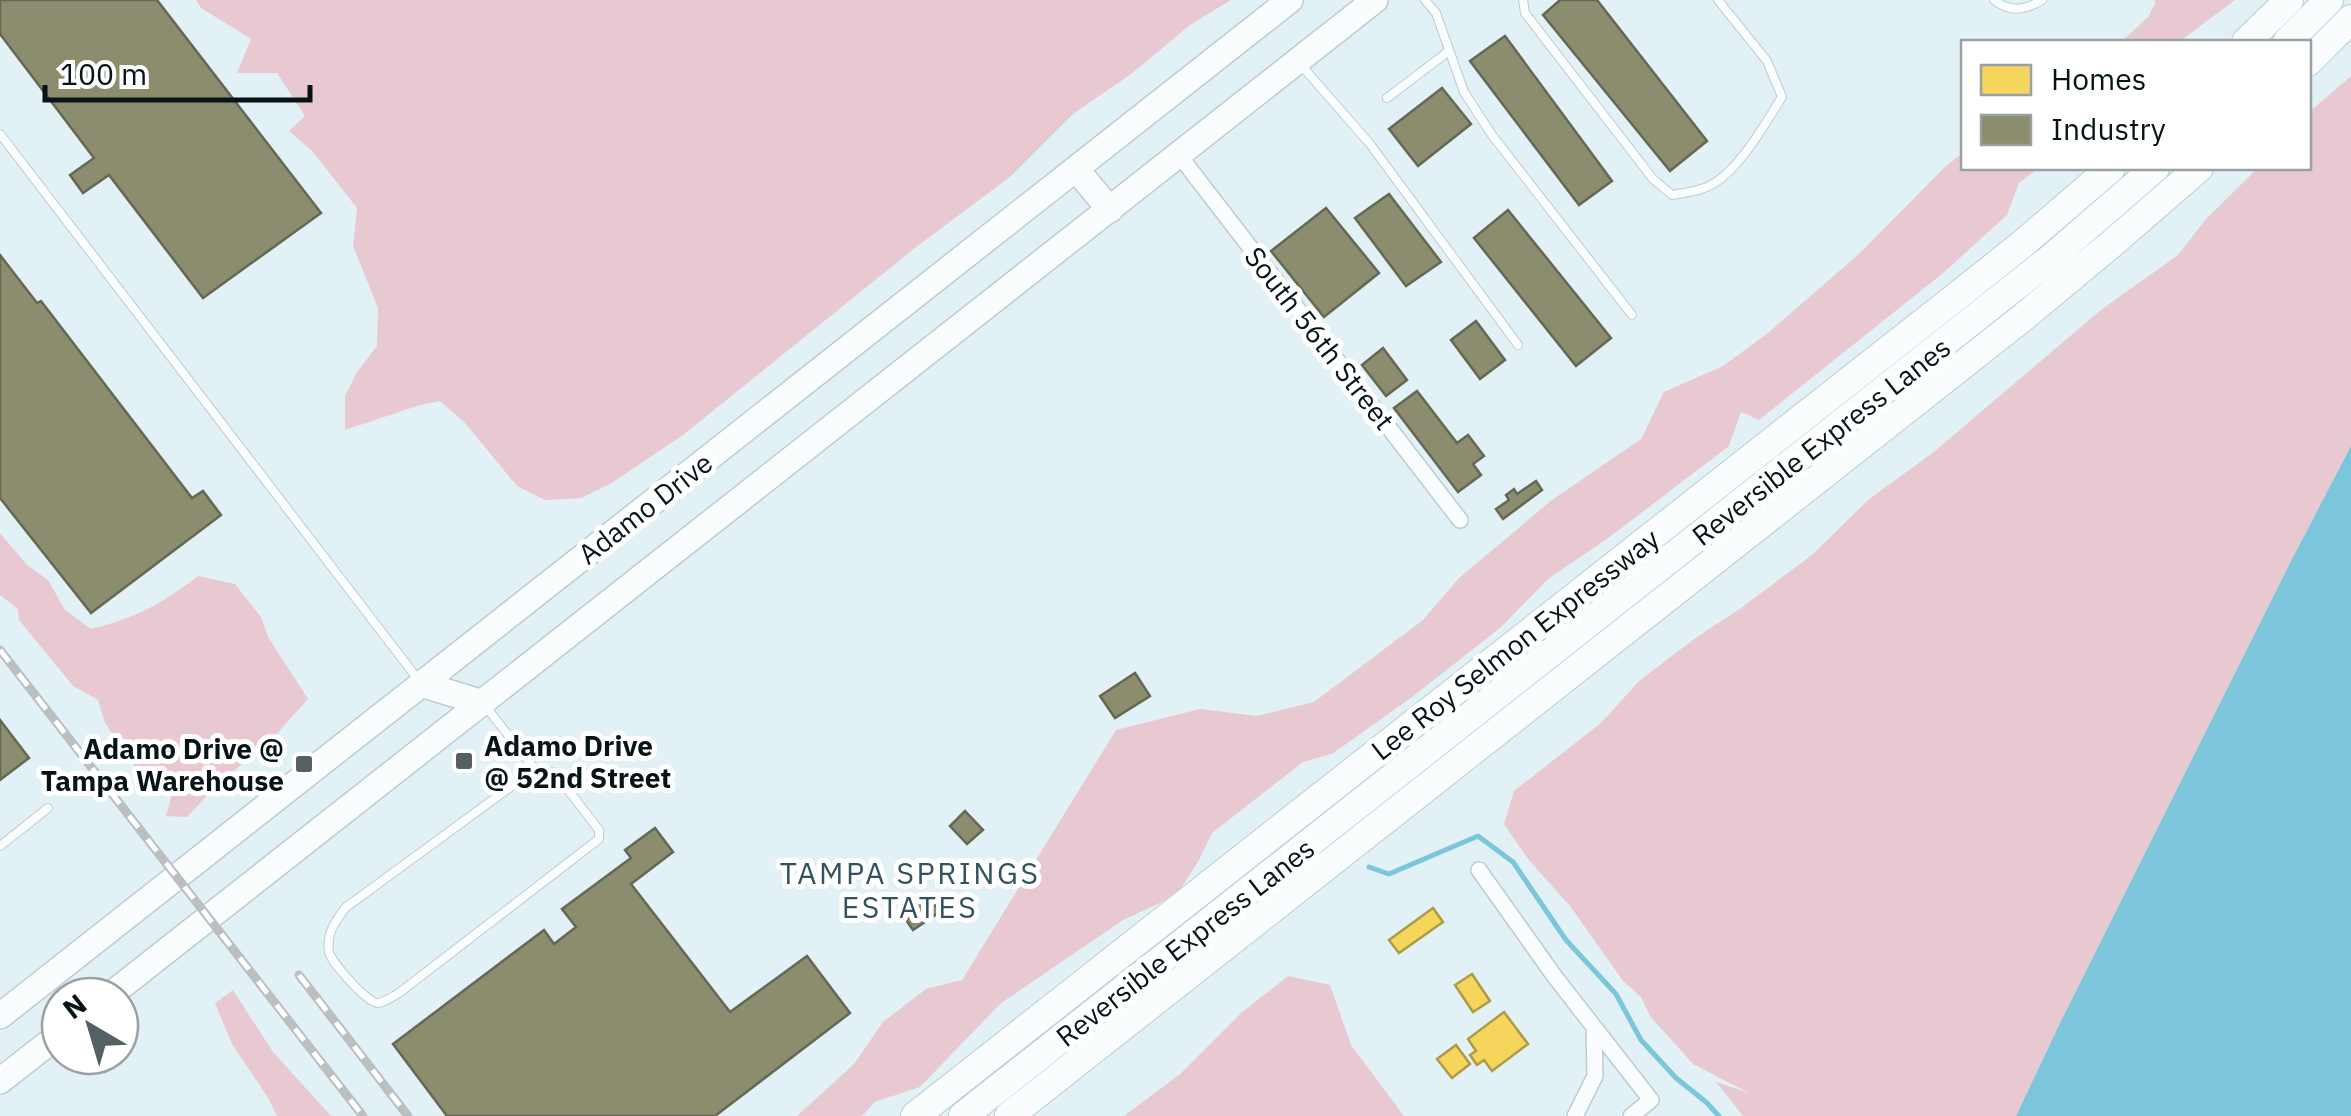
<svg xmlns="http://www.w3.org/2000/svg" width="2351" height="1116" font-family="'IBM Plex Sans',sans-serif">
	<rect width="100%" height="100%" fill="#e1f1f6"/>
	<path fill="#e9c9d1" d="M 196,0 L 1231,0 L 1190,25 L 1130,75 L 1074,113 L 1010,177 L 915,248 L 683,435 L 610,484 L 581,498 L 545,500 L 517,486 L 464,422 L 440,401 L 420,405 L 345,430 L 345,396 L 357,372 L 377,346 L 378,308 L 353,246 L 357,208 L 313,152 L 289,131 L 305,116 L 277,73 L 237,73 L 251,39 L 201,8 Z
		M 2154,0 L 2235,0 L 2179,42 L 2121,42 L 2148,17 L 2156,2 Z
		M 2351,76 L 2351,446 L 2291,561 L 2059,1025 L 2016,1116 L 1743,1116 L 1716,1082 L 1749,1093 L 1693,1064 L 1650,1016 L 1641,997 L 1623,981 L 1570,906 L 1528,859 L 1504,824 L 1514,791 L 1602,722 L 1639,681 L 1694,639 L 1741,608 L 1813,554 L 1868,500 L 1935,451 L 2102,309 L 2178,255 L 2206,219 L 2258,168 L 2308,168 L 2309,112 Z
		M 1963,153 L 1964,168 L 2039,168 L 2019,183 L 2007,215 L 1942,274 L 1759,420 L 1741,412 L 1729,446 L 1611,536 L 1548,579 L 1500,628 L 1412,697 L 1332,754 L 1303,762 L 1212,833 L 1199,860 L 1177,895 L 1123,920 L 1000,1004 L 920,1087 L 875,1102 L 862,1116 L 797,1116 L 854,1064 L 883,1022 L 926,989 L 962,980 L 1116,730 L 1200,709 L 1257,716 L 1314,702 L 1423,620 L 1459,578 L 1552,500 L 1641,439 L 1664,392 L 1723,366 L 1768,333 L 1860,253 L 1946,166 Z
		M 0,533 L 27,565 L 48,580 L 65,610 L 91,629 C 135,618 162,604 198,576 L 235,584 L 261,617 L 268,637 L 308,699 L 273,738 L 218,784 L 187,817 L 166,816 L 172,794 L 144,780 L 105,723 L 98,700 L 73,686 L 19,620 L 18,609 L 0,595 Z
		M 1288,976 L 1330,985 L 1351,1045 L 1404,1116 L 1124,1116 L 1179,1075 L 1241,1013 Z
		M 233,990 L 273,1052 L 331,1116 L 277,1116 L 267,1096 L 232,1044 L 215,1003 Z"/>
	<path fill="#7cc6db" d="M 2351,446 L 2351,1116 L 2016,1116 L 2059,1025 L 2291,561 Z"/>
	<path fill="#f6d55c" stroke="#ae9b47" stroke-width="2.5" d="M 1433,908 L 1443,922 L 1399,953 L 1389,940 Z
		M 1472,974 L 1490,1001 L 1473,1012 L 1455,985 Z
		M 1504,1012 L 1528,1044 L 1492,1071 L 1484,1060 L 1477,1065 L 1470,1055 L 1476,1051 L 1468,1039 Z
		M 1456,1045 L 1470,1064 L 1452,1078 L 1437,1059 Z"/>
	<path fill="#8c8c6e" stroke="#646854" stroke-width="2.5" d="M 0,0 L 157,0 L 321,213 L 203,298 L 109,175 L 83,193 L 70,175 L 94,158 L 0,34 Z
		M 1560,0 L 1597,0 L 1707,141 L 1670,171 L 1543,15 Z
		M 1505,36 L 1612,181 L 1579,205 L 1470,61 Z
		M 1442,88 L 1471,124 L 1418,166 L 1389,129 Z
		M 1389,194 L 1441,262 L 1406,286 L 1355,218 Z
		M 1326,208 L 1379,273 L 1324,317 L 1271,251 Z
		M 1508,210 L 1611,338 L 1576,366 L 1474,238 Z
		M 0,255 L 37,303 L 41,301 L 192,498 L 203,491 L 221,515 L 91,613 L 0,498 Z
		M 1476,321 L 1505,360 L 1480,379 L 1451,340 Z
		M 1383,348 L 1407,380 L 1386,396 L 1362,365 Z
		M 1417,391 L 1457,443 L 1468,435 L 1484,456 L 1473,464 L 1481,475 L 1458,492 L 1394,408 Z
		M 1536,481 L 1542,490 L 1503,519 L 1496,509 L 1509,500 L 1506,495 L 1514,489 L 1517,494 Z
		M 1135,673 L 1150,696 L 1115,718 L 1100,696 Z
		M 0,720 L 29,758 L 0,780 Z
		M 965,811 L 983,830 L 967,844 L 950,826 Z
		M 655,828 L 673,852 L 631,884 L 730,1012 L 807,956 L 850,1013 L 715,1116 L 447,1116 L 393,1044 L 544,930 L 554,944 L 576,927 L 562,909 L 631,858 L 625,850 Z
		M 928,895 L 940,912 L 913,930 L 902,914 Z"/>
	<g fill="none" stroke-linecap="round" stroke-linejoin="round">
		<path stroke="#7cc6db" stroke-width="5" d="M 1369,867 L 1389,874 L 1478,836 L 1513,862 L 1566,940 L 1616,994 L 1641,1040 L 1676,1078 L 1706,1102 L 1719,1116"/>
		<defs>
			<path id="service" d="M 1425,0 L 1436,13 L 1464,92 L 1492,135 L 1632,315
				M 1523,0 L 1525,13 L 1653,179 L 1672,195 C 1682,193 1694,192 1704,188 C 1735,178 1765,124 1782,97 L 1767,61 L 1718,0
				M 1994,0 C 2011,13 2025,10 2042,0
				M 1301,65 L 1370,144 L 1518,345
				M 1387,98 L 1449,51
				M 0,134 L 420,682
				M 486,707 L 535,769 L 345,908 C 335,922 326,934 329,952 C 331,962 368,1004 378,1003 C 384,1003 393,996 399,993 L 599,839 L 599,830 L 555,773 L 535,769
				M 0,846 L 48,808"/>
			<path id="minor" d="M 1179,155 L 1460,520
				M 1479,870 L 1555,977 L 1651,1100 L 1631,1116
				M 1575,1116 L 1595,1076 L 1594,1028"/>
			<path id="primary" d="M 1076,169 L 1110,210
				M 421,684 L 483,703
				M 109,996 L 1375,0
				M 0,1016 L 1290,0
				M 0,1081 L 60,1034"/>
			<path id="motorway" d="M 2246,42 L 2289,0
				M 2287,42 L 2329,0
				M 2308,62 L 2351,19
				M 915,1116 L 1952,300 L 2020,246 L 2111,168
				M 963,1116 L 2050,259 L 2155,168
				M 1009,1116 L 2021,319 L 2109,246 L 2199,168"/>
		</defs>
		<use href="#service" stroke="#bdccd0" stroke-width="10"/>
		<use href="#minor" stroke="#bdccd0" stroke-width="18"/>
		<use href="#primary" stroke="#bdccd0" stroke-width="28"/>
		<use href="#motorway" stroke="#bdccd0" stroke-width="30"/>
		<use href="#service" stroke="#fafdfe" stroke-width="8"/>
		<use href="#minor" stroke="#fafdfe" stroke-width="15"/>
		<use href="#primary" stroke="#fafdfe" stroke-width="25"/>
		<use href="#motorway" stroke="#fafdfe" stroke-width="28"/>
		<defs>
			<path id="rail" d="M 0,650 L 363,1116
				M 299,975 L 408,1116"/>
		</defs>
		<use href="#rail" stroke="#bbbfc0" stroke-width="9"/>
		<use href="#rail" stroke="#fff" stroke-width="5" stroke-dasharray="15" stroke-linecap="butt"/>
	</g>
	<g fill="#536165" stroke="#fff" stroke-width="4">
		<rect x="454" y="751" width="20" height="20" rx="5"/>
		<rect x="294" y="754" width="20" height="20" rx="5"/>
	</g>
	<g text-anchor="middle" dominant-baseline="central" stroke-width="10" stroke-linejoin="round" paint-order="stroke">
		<g font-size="28" fill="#061317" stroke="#fff">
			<text transform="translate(1320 338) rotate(52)">South 56th Street</text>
			<text transform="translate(1821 441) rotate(-38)">Reversible Express Lanes</text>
			<text transform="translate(645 508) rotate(-38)">Adamo Drive</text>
			<text transform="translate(1515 644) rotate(-38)">Lee Roy Selmon Expressway</text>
			<text transform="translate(1185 942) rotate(-38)">Reversible Express Lanes</text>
		</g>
		<g font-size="28" font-weight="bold" fill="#061317" stroke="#fff" text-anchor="start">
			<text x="484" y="745">Adamo Drive<tspan x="484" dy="32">@ 52nd Street</tspan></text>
			<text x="284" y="748" text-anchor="end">Adamo Drive @<tspan x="284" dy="32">Tampa Warehouse</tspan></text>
		</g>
		<g font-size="30" letter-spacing="2.5" fill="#32535d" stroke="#fff">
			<text x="910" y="872">TAMPA SPRINGS<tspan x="910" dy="34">ESTATES</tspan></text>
		</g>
	</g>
	<rect x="1961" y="40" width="350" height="130" fill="#ffffff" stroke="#9ba1a2" stroke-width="2.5"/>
	<rect x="1981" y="65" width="50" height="30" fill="#f6d55c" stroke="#9ba1a2" stroke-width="2.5"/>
	<text x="2051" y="90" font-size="30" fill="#061317">Homes</text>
	<rect x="1981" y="115" width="50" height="30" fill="#8c8c6e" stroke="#9ba1a2" stroke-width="2.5"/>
	<text x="2051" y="140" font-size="30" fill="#061317">Industry</text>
	<g transform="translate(90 1026) rotate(322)"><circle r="48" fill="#ffffff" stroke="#9ba1a2" stroke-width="2.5"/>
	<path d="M0-8L18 38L0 25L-18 38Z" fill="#536165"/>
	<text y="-15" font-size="28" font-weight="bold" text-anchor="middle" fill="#061317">N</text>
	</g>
	<path d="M45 85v15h265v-15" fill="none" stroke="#061317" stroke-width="5"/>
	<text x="60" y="85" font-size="30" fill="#061317" stroke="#ffffff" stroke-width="8" paint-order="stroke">100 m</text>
</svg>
